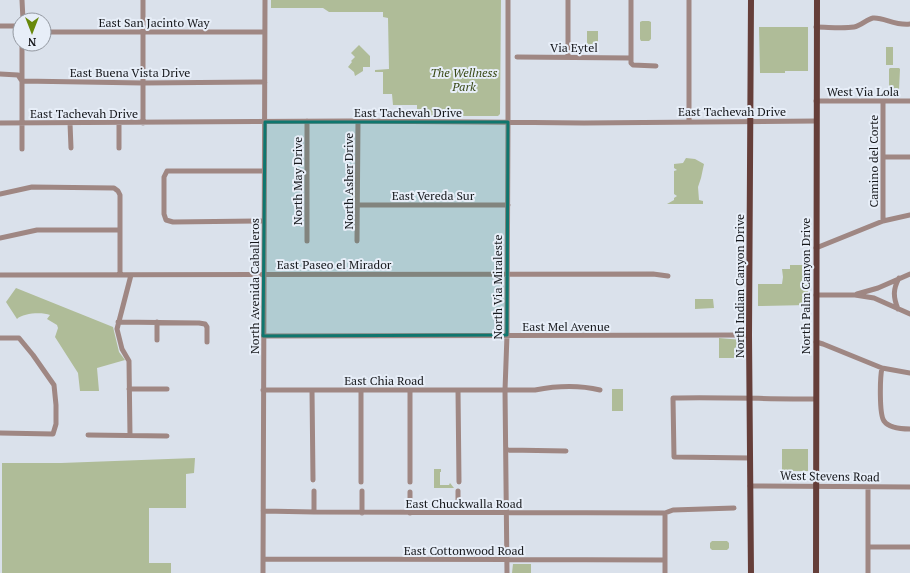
<svg xmlns="http://www.w3.org/2000/svg" width="910" height="573" font-family="'PT Serif',serif">
	<rect width="100%" height="100%" fill="#dae1eb"/>
	<path fill="#afbc98" d="M 271,0 L 501,0 L 500,114 L 498,116 L 427,116 L 427,115 L 417,115 L 417,105 L 393,105 L 392,94 L 383,94 L 383,72 L 375,72 L 375,70 L 389,69 L 388,18 L 383,17 L 383,12 L 329,12 L 323,8 L 271,8 Z
		M 642,21 L 649,21 L 651,22 L 651,39 L 649,41 L 641,41 L 640,39 L 640,22 Z
		M 759,27 L 808,27 L 808,71 L 785,71 L 785,73 L 760,73 Z
		M 587,31 L 598,31 L 598,53 L 587,53 Z
		M 359,45 L 370,56 L 370,67 L 363,67 L 363,71 L 355,76 L 354,72 L 348,67 L 352,62 L 351,61 L 355,57 L 351,53 Z
		M 886,47 L 893,47 L 893,65 L 886,65 Z
		M 890,68 L 899,68 L 900,69 L 899,90 L 890,90 L 889,89 L 889,69 Z
		M 686,158 L 695,159 L 704,164 L 701,178 L 698,187 L 699,200 L 703,201 L 703,204 L 667,204 L 674,200 L 674,198 L 677,196 L 674,194 L 674,171 L 677,170 L 674,168 L 674,164 L 683,163 Z
		M 790,265 L 808,265 L 808,305 L 758,306 L 758,284 L 782,284 L 783,277 L 782,269 L 790,269 Z
		M 16,288 L 113,327 L 119,352 L 125,360 L 97,368 L 99,391 L 80,391 L 78,373 L 55,337 L 58,328 L 57,325 L 47,319 L 50,315 C 42,312 23,313 17,319 L 6,302 Z
		M 695,299 L 713,299 L 714,308 L 695,309 Z
		M 719,338 L 742,340 L 743,358 L 719,358 Z
		M 612,389 L 623,389 L 623,411 L 612,411 Z
		M 782,449 L 808,449 L 808,471 L 782,471 Z
		M 195,458 L 194,473 L 186,474 L 186,508 L 149,508 L 149,563 L 171,563 L 171,573 L 2,573 L 2,463 L 61,463 Z
		M 434,469 L 441,469 L 441,472 L 440,472 L 440,485 L 449,485 L 450,483 L 454,488 L 434,488 Z
		M 712,541 L 727,541 L 729,543 L 729,548 L 727,550 L 712,550 L 710,548 L 710,543 Z
		M 513,564 L 531,564 L 531,573 L 512,573 Z"/>
	<g fill="none" stroke-linecap="round" stroke-linejoin="round">
		<path stroke="#9f8783" stroke-width="5" d="M 22,0 L 23,20
			M 631,0 L 631,63 L 633,65 L 656,66
			M 0,26 L 18,26 L 20,29
			M 816,27 C 828,27 842,29 854,27 C 861,26 867,19 873,18 C 884,17 895,26 910,24
			M 44,32 L 264,32
			M 517,57 L 631,58
			M 568,57 L 568,0
			M 0,74 L 18,75 L 22,81 L 143,83 L 265,82
			M 816,101 L 910,101
			M 883,102 L 883,221
			M 689,121 L 689,0
			M 0,123 L 348,121 L 584,123 L 816,121
			M 70,123 L 71,148
			M 143,123 L 143,0
			M 119,148 L 119,123
			M 22,149 L 22,44
			M 883,157 L 910,157
			M 0,194 L 32,187 L 114,188 L 118,191 L 120,195 L 120,275
			M 358,205 L 508,205
			M 264,221 L 173,222 L 166,220 L 164,214 L 164,177 L 167,171 L 264,171
			M 0,238 L 37,230 L 120,230
			M 307,241 L 307,121
			M 357,241 L 358,121
			M 816,248 L 883,221 L 910,215
			M 0,275 L 653,274 L 668,276
			M 857,294 L 878,288 L 910,274
			M 816,295 L 855,295 L 874,298 L 910,314
			M 898,309 C 893,297 893,289 899,278
			M 118,322 L 199,323 L 205,324 L 207,327 L 207,342
			M 263,336 L 749,335
			M 0,338 L 19,338 L 33,355 L 54,385 L 56,405 L 56,424 L 53,434 L 0,433
			M 157,340 L 157,322
			M 816,342 L 823,344 L 882,368 L 910,373
			M 882,368 C 880,377 879,414 884,421 C 889,428 901,429 910,429
			M 129,389 L 167,389
			M 263,390 L 535,390 C 556,386 579,385 600,390
			M 312,390 L 313,480
			M 361,390 L 361,482
			M 410,390 L 410,482
			M 458,390 L 459,482
			M 88,435 L 167,436
			M 130,436 L 129,361 L 122,349 L 117,329 L 131,275
			M 506,450 L 566,451
			M 750,458 L 674,457 L 673,398 C 721,397 768,399 816,399
			M 750,486 L 910,487
			M 314,491 L 314,512
			M 362,491 L 362,513
			M 458,491 L 458,512
			M 410,492 L 410,513
			M 263,511 L 314,512 L 665,513 L 673,510 L 734,508
			M 665,513 L 665,573
			M 868,547 L 910,547
			M 263,559 L 665,560
			M 263,573 L 265,0
			M 507,573 L 505,390 L 507,335 L 508,122 L 508,0
			M 868,573 L 868,487"/>
		<path stroke="#653e39" stroke-width="6" d="M 751,573 L 749,335 L 751,0
			M 816,573 L 817,0"/>
	</g>
	<path fill="#0f766e" fill-opacity="0.2" stroke="#0f766e" stroke-width="3" stroke-linejoin="round" d="M 265,122 L 508,122 L 507,335 L 263,336 Z"/>
	<g text-anchor="middle" dominant-baseline="central" stroke-width="4" stroke-linejoin="round" paint-order="stroke">
		<g font-size="12" fill="#15171b" stroke="#e7eef8">
			<text x="154" y="22">East San Jacinto Way</text>
			<text x="574" y="47">Via Eytel</text>
			<text x="130" y="72">East Buena Vista Drive</text>
			<text x="863" y="91">West Via Lola</text>
			<text x="732" y="111">East Tachevah Drive</text>
			<text x="408" y="112">East Tachevah Drive</text>
			<text x="84" y="113">East Tachevah Drive</text>
			<text transform="translate(873 161) rotate(-90)">Camino del Corte</text>
			<text transform="translate(297 181) rotate(-90)">North May Drive</text>
			<text transform="translate(348 181) rotate(-90)">North Asher Drive</text>
			<text x="433" y="195">East Vereda Sur</text>
			<text x="334" y="264">East Paseo el Mirador</text>
			<text transform="translate(254 286) rotate(-90)">North Avenida Caballeros</text>
			<text transform="translate(739 286) rotate(-90)">North Indian Canyon Drive</text>
			<text transform="translate(805 286) rotate(-90)">North Palm Canyon Drive</text>
			<text transform="translate(497 287) rotate(-90)">North Via Miraleste</text>
			<text x="566" y="326">East Mel Avenue</text>
			<text x="384" y="380">East Chia Road</text>
			<text transform="translate(830 476) rotate(1)">West Stevens Road</text>
			<text x="464" y="503">East Chuckwalla Road</text>
			<text x="464" y="550">East Cottonwood Road</text>
		</g>
		<g font-size="12" font-style="italic" fill="#384814" stroke="#e7eef8">
			<text x="464" y="72">The Wellness<tspan x="464" dy="14">Park</tspan></text>
		</g>
	</g>
	<g transform="translate(32 32) rotate(180)"><circle r="19" fill="#e7eef8" stroke="#9398a0"/>
	<path d="M0-3L7 15L0 10L-7 15Z" fill="#68890b"/>
	<text y="-6" font-size="11" font-weight="bold" text-anchor="middle" fill="#15171b">N</text>
	</g>
</svg>
